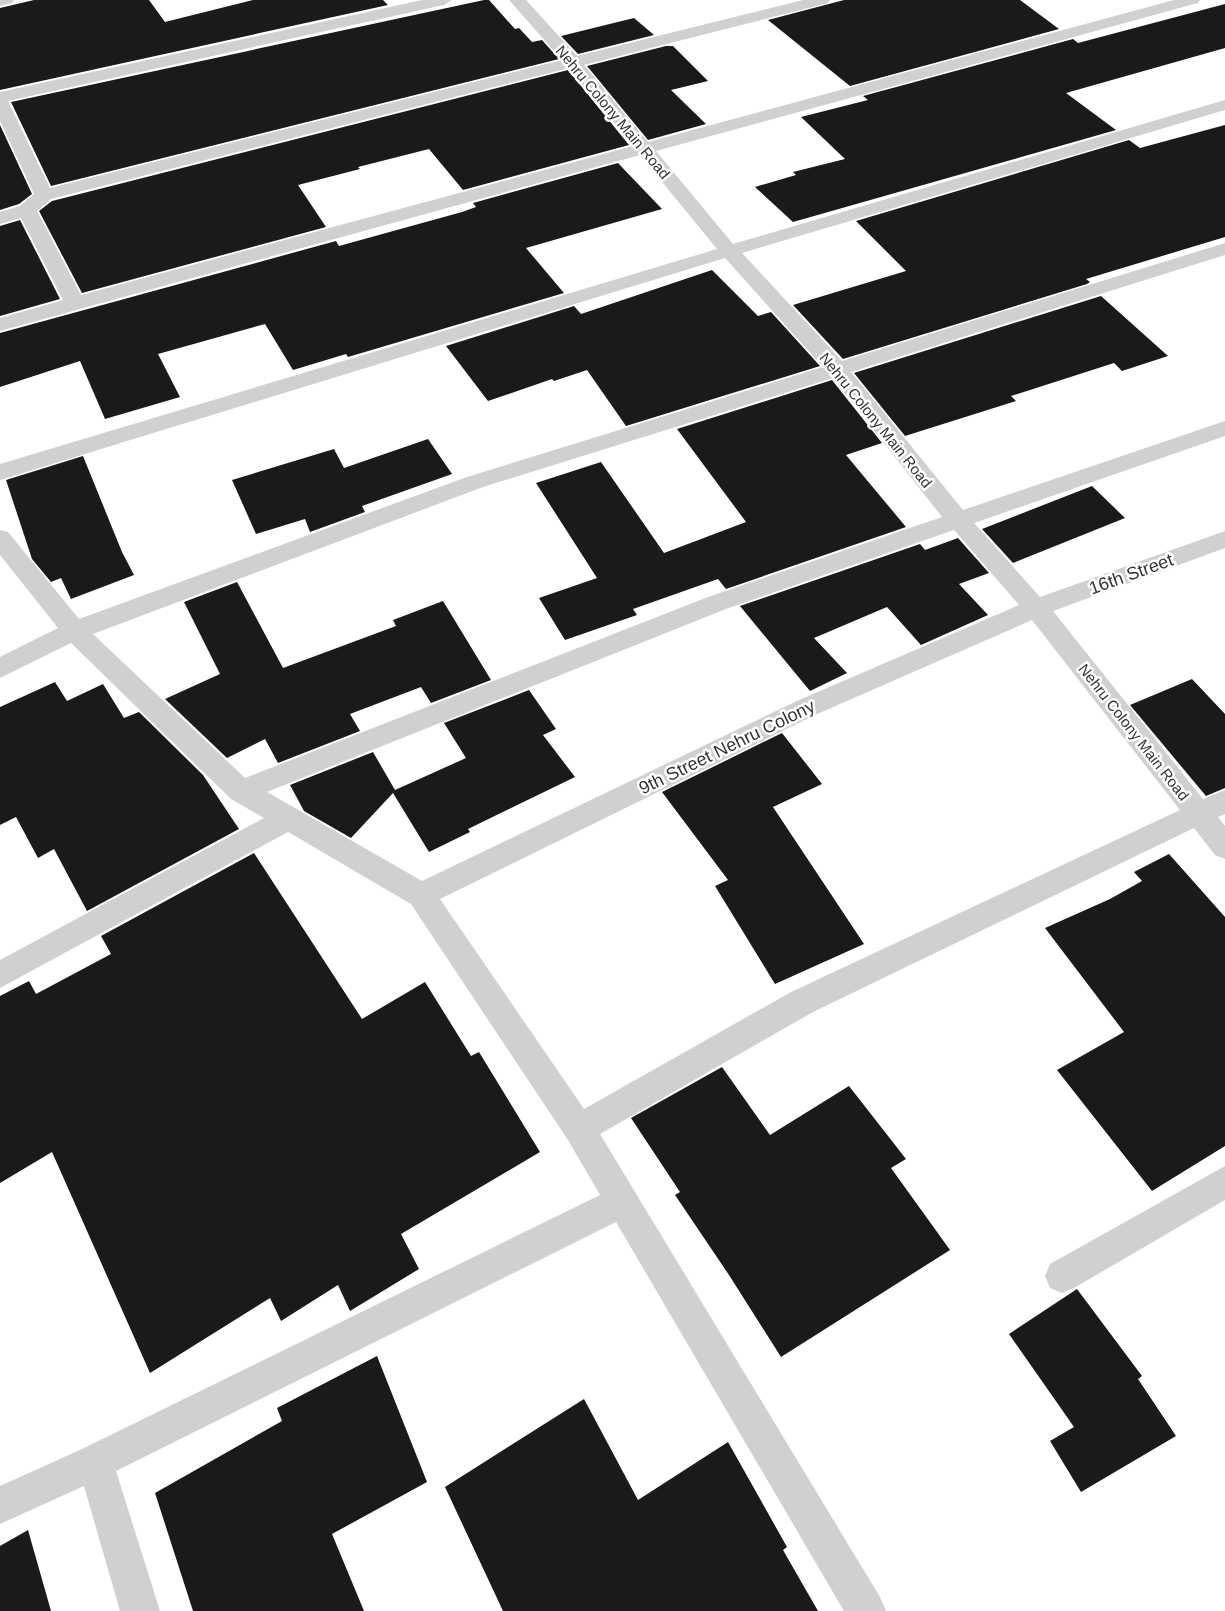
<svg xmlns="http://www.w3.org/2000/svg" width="1225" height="1611" font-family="Helvetica,sans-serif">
	<rect width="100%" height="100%" fill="#fff"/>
	<path fill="#1a1a1a" d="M 34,0 L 149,0 L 165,22 L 253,0 L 383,0 L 388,5 L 0,90 L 0,8 Z
		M 484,0 L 489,0 L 515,29 L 519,28 L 532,42 L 542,40 L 559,59 L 51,186 L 11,102 Z
		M 844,0 L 1020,0 L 1059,29 L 850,86 L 768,20 Z
		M 1225,4 L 1225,48 L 1066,93 L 1116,130 L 793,222 L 755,187 L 796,175 L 793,172 L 845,159 L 801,117 L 868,100 L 863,96 L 1073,39 L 1078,43 Z
		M 634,18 L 654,35 L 578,54 L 561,36 Z
		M 666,46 L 673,46 L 708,81 L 671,90 L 706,124 L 648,140 L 587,66 Z
		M 568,70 L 629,145 L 463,190 L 429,149 L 358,167 L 360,169 L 298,185 L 326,227 L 82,293 L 39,211 L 52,201 Z
		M 0,125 L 32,194 L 19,204 L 0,210 Z
		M 1225,125 L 1225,237 L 1086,279 L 1090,282 L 1087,284 L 843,359 L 793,305 L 906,271 L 856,221 L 1129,140 L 1140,148 Z
		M 618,163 L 662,209 L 526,248 L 564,293 L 348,357 L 346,354 L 293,370 L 265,324 L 158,354 L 180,397 L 105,419 L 80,361 L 0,387 L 0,333 L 336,241 L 339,246 L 462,212 L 476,207 L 473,203 Z
		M 20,220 L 60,299 L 0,316 L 0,226 Z
		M 712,270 L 758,316 L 771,312 L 820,366 L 626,426 L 587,370 L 554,381 L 552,379 L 488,401 L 446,346 L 574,306 L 581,314 Z
		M 1101,296 L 1168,356 L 1122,371 L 1114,363 L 1011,396 L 1016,401 L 905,436 L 854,373 Z
		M 832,380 L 882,443 L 846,455 L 906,527 L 726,589 L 718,579 L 633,609 L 637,615 L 565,640 L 539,598 L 597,578 L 536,483 L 601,462 L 664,553 L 746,522 L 677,429 Z
		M 428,439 L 452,474 L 362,506 L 365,512 L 310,532 L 305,519 L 256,534 L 232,480 L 334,449 L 344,468 Z
		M 83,456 L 122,552 L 134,575 L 71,599 L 61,578 L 51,582 L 32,559 L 6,480 Z
		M 1092,486 L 1125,518 L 1013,563 L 982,529 Z
		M 958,538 L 989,573 L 959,584 L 988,615 L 921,645 L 887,607 L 814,638 L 847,673 L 810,691 L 740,606 L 920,544 L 925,550 Z
		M 237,582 L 283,668 L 396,626 L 393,620 L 443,601 L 491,680 L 431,703 L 421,687 L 350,714 L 360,731 L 278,763 L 265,739 L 227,758 L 165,699 L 220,674 L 184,602 Z
		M 1192,679 L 1225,714 L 1225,788 L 1206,796 L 1130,705 Z
		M 55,682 L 67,701 L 103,684 L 124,718 L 139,712 L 203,775 L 239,829 L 87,911 L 54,849 L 38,858 L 16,817 L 0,825 L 0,707 Z
		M 529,690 L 556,729 L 543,735 L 575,777 L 468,829 L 470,832 L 429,852 L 393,793 L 351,838 L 304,811 L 290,785 L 373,752 L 395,790 L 466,758 L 444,723 Z
		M 782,733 L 822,784 L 773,807 L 864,944 L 775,984 L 715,886 L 728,880 L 662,792 Z
		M 254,853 L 362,1019 L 425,982 L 471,1056 L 479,1052 L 540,1152 L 401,1234 L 419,1269 L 350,1311 L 338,1285 L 281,1321 L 270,1298 L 150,1373 L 52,1152 L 0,1183 L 0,996 L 29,981 L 36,994 L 111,954 L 101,936 Z
		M 1169,854 L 1225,917 L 1225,1146 L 1152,1191 L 1057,1070 L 1124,1032 L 1045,928 L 1110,899 L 1142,881 L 1134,872 Z
		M 722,1067 L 770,1135 L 849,1086 L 906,1159 L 891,1168 L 950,1250 L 781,1357 L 729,1275 L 675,1195 L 680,1192 L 631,1118 Z
		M 1077,1289 L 1142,1376 L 1138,1379 L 1176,1436 L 1081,1492 L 1050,1441 L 1074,1427 L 1009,1334 Z
		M 377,1356 L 427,1482 L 332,1534 L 364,1611 L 193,1611 L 155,1493 L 282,1421 L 277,1408 Z
		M 584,1399 L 638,1500 L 728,1442 L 787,1547 L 783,1550 L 818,1611 L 503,1611 L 445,1487 Z
		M 28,1530 L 51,1611 L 0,1611 L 0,1546 Z"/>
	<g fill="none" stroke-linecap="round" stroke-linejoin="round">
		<path fill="#d0d0d0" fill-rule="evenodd" d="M 0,0 L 14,0 L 12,3 L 0,6 Z
			M 422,0 L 452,0 L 444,5 L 8,101 L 50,188 L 562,60 L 509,0 L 526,0 L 577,56 L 803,0 L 830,0 L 828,3 L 584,65 L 648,142 L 1174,0 L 1200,0 L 1198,3 L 656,151 L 733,244 L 1225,100 L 1225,110 L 742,253 L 842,361 L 1225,243 L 1225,255 L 851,372 L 963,510 L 1225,421 L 1225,436 L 974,523 L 1040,597 L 1225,531 L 1225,548 L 1053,611 L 1203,799 L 1225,790 L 1225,814 L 1218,817 L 1225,826 L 1225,859 L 1215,855 L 1194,828 L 813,1012 L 600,1134 L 880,1597 L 886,1611 L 844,1611 L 616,1222 L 116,1471 L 160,1611 L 120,1611 L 84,1486 L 0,1524 L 0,1486 L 82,1449 L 600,1195 L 568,1140 L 411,904 L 288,832 L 0,988 L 0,960 L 264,818 L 231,799 L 71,643 L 0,678 L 0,657 L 58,628 L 0,555 L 0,530 L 8,532 L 79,619 L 467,477 L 823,367 L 725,258 L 0,480 L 0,464 L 717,249 L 640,155 L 0,331 L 0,318 L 63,300 L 21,218 L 0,224 L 0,212 L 20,206 L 34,194 L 0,121 L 0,92 ZM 569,68 L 633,146 L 81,295 L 37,211 L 51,199 ZM 833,378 L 942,517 L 708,597 L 245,778 L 93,634 L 483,487 ZM 954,530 L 1019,605 L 797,701 L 422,881 L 267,792 L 726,609 ZM 1032,620 L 1180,810 L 791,992 L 584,1109 L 440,899 L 815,715 Z
			M 1225,1166 L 1225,1200 L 1074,1288 L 1062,1293 L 1050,1288 L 1045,1276 L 1050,1264 Z"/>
	</g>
	<g text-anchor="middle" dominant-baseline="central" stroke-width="5" stroke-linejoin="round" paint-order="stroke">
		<g font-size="15" fill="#333" stroke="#fff">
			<text transform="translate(613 112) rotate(50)">Nehru Colony Main Road</text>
			<text transform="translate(876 420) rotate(51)">Nehru Colony Main Road</text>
			<text transform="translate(1134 732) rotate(52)">Nehru Colony Main Road</text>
		</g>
		<g font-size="18" fill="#333" stroke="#fff">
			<text transform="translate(1131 574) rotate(-20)">16th Street</text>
			<text transform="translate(727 747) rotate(-26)">9th Street Nehru Colony</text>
		</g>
	</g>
</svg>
